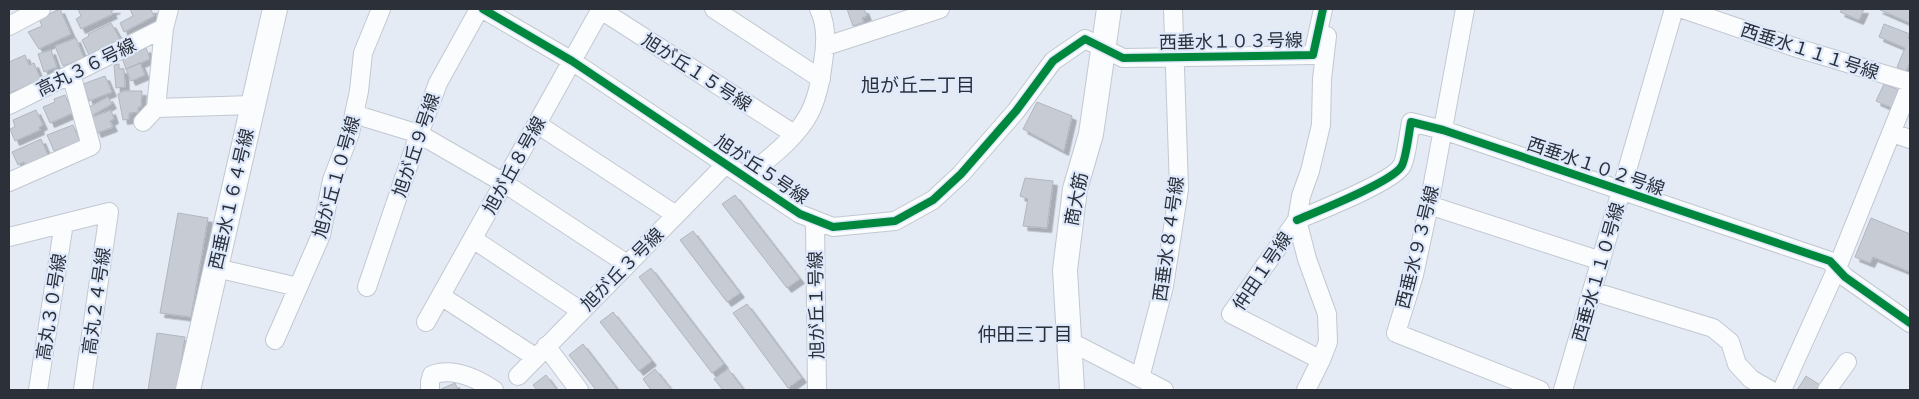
<svg xmlns="http://www.w3.org/2000/svg" width="1919" height="399" font-family="Roboto,'Noto Sans JP',sans-serif">
	<defs>
		<filter id="shadow"><feDropShadow dx="4.5" dy="4.5" stdDeviation="0" flood-color="#0004"/></filter>
	</defs>
	<rect width="100%" height="100%" fill="#e5ebf5"/>
	<path fill="#c6cbd4" stroke="#b1b6be" filter="url(#shadow)" d="M 60,9 L 71,34 L 39,49 L 28,32 L 42,26 L 39,19 Z
		M 78,9 L 116,9 L 111,11 L 113,14 L 81,29 L 76,19 L 81,16 Z
		M 130,9 L 155,9 L 151,10 L 154,16 L 124,32 L 120,23 L 133,16 Z
		M 847,9 L 864,9 L 867,16 L 862,18 L 864,22 L 853,26 Z
		M 1842,9 L 1864,9 L 1859,20 L 1840,12 Z
		M 1878,9 L 1910,9 L 1910,23 Z
		M 111,23 L 120,39 L 89,55 L 82,40 L 89,36 L 88,34 Z
		M 1884,24 L 1910,34 L 1908,38 L 1910,39 L 1910,62 L 1906,71 L 1897,67 L 1905,48 L 1879,37 Z
		M 76,38 L 84,58 L 63,66 L 55,46 Z
		M 146,48 L 150,59 L 126,69 L 122,58 Z
		M 51,50 L 57,67 L 44,72 L 38,54 Z
		M 25,55 L 29,65 L 34,63 L 41,80 L 9,93 L 9,62 Z
		M 140,63 L 145,75 L 131,81 L 126,69 Z
		M 119,64 L 119,69 L 124,69 L 125,87 L 116,88 L 114,65 Z
		M 105,76 L 112,92 L 89,101 L 83,84 Z
		M 1884,84 L 1899,90 L 1892,108 L 1876,101 Z
		M 124,91 L 142,91 L 141,107 L 138,107 L 138,112 L 129,113 L 129,119 L 123,120 L 118,94 Z
		M 65,95 L 73,113 L 50,123 L 43,107 L 55,102 L 54,99 Z
		M 108,97 L 112,104 L 91,116 L 87,108 Z
		M 1037,102 L 1072,116 L 1064,151 L 1023,129 Z
		M 36,110 L 43,125 L 39,127 L 40,130 L 15,141 L 10,129 L 15,127 L 13,120 Z
		M 111,110 L 114,119 L 110,121 L 113,127 L 97,133 L 90,118 Z
		M 73,125 L 80,141 L 54,151 L 47,135 Z
		M 41,139 L 48,155 L 26,166 L 24,162 L 18,165 L 12,152 Z
		M 1025,178 L 1053,181 L 1047,228 L 1023,226 L 1028,199 L 1020,196 Z
		M 735,195 L 800,279 L 787,288 L 722,204 Z
		M 178,213 L 208,218 L 191,317 L 160,313 Z
		M 1871,218 L 1910,234 L 1910,272 L 1873,257 L 1870,263 L 1855,257 Z
		M 693,231 L 740,293 L 727,302 L 680,240 Z
		M 651,268 L 724,364 L 712,373 L 639,277 Z
		M 747,304 L 802,378 L 788,388 L 733,313 Z
		M 613,312 L 652,361 L 639,371 L 600,322 Z
		M 157,333 L 185,337 L 177,390 L 148,390 Z
		M 583,344 L 618,390 L 596,390 L 569,355 Z
		M 655,369 L 672,390 L 651,390 L 643,379 Z
		M 728,369 L 744,390 L 723,390 L 714,379 Z
		M 546,375 L 557,390 L 537,390 L 533,385 Z
		M 1806,376 L 1820,385 L 1816,390 L 1797,390 Z
		M 455,383 L 458,390 L 441,390 L 441,389 Z"/>
	<g fill="none" stroke-linecap="round" stroke-linejoin="round">
		<defs>
			<path id="street" d="M 483,9 L 572,61 L 800,214 L 833,227 L 895,221 L 933,200 L 961,174 L 1016,111 L 1053,61 L 1085,39 L 1123,58 L 1313,55 L 1323,9
				M 714,9 L 821,79
				M 1465,9 L 1429,205 L 1414,275 L 1396,333 L 1540,390
				M 1683,9 L 1797,48 L 1910,82
				M 601,10 L 794,134
				M 9,26 L 41,9
				M 826,46 L 940,9
				M 9,105 L 164,28
				M 156,108 L 164,28 L 169,9
				M 354,114 L 419,134 L 504,183 L 627,264
				M 143,122 L 156,108 L 253,105
				M 537,124 L 676,215
				M 1892,133 L 1910,139
				M 746,178 C 767,159 795,140 809,114 C 817,99 821,79 823,62 C 826,45 827,25 819,9
				M 9,182 L 91,146 L 71,74
				M 1429,205 L 1601,261
				M 815,220 L 817,390
				M 1297,220 C 1318,211 1390,183 1401,167 C 1406,161 1409,131 1411,122 L 1443,130 L 1830,261 L 1845,277 L 1910,323
				M 1297,220 L 1231,314 L 1321,360
				M 9,237 L 109,212 L 83,390
				M 473,239 L 581,311
				M 216,268 L 298,287
				M 367,287 L 419,134 L 438,83 L 479,9
				M 1592,291 L 1713,328 L 1730,342 L 1737,364 L 1751,379 L 1770,390
				M 441,296 L 535,357
				M 426,322 L 601,9
				M 275,340 L 321,235 L 332,180 L 350,133 L 359,91 L 363,53 L 381,9
				M 1069,341 L 1164,390
				M 546,346 L 579,390
				M 518,376 L 727,163
				M 1140,378 L 1164,286 L 1179,189 L 1173,9
				M 38,390 L 64,223
				M 430,390 L 430,382 L 432,375 C 453,367 476,378 494,390
				M 1306,390 L 1321,360 L 1328,342 L 1327,314 L 1307,259 L 1297,220 L 1301,196 L 1310,171 L 1321,125 L 1322,79 L 1327,36
				M 1563,390 L 1674,9
				M 1782,390 L 1837,268 L 1910,86
				M 1827,390 L 1847,362"/>
			<path id="secondary" d="M 188,390 L 275,9
				M 1072,390 L 1065,270 L 1075,189 L 1091,134 L 1109,9"/>
		</defs>
		<use href="#street" stroke="#c2c8d0" stroke-width="20"/>
		<use href="#secondary" stroke="#c2c8d0" stroke-width="26"/>
		<use href="#street" stroke="#fbfcfe" stroke-width="18"/>
		<use href="#secondary" stroke="#fbfcfe" stroke-width="24"/>
		<defs>
			<path id="cycleway" d="M 483,9 L 572,61 L 800,214 L 833,227 L 895,221 L 933,200 L 961,174 L 1016,111 L 1053,61 L 1085,39 L 1123,58 L 1313,55 L 1323,9
				M 1297,220 C 1318,211 1390,183 1401,167 C 1406,161 1409,131 1411,122 L 1443,130 L 1830,261 L 1845,277 L 1910,323"/>
		</defs>
		<use href="#cycleway" stroke="#dee9fc" stroke-width="11"/>
		<use href="#cycleway" stroke="#00873e" stroke-width="8"/>
	</g>
	<g text-anchor="middle" dominant-baseline="central" stroke-width="4.5" stroke-linejoin="round" paint-order="stroke">
		<g font-size="18" fill="#2b3039" stroke="#dee9fc">
			<text transform="translate(1231 41) rotate(-1)">西垂水１０３号線</text>
			<text transform="translate(1810 51) rotate(18)">西垂水１１１号線</text>
			<text transform="translate(86 67) rotate(-26)">高丸３６号線</text>
			<text transform="translate(697 72) rotate(33)">旭が丘１５号線</text>
			<text transform="translate(416 145) rotate(-71)">旭が丘９号線</text>
			<text transform="translate(514 165) rotate(-61)">旭が丘８号線</text>
			<text transform="translate(1596 166) rotate(19)">西垂水１０２号線</text>
			<text transform="translate(762 169) rotate(34)">旭が丘５号線</text>
			<text transform="translate(336 177) rotate(-74)">旭が丘１０号線</text>
			<text transform="translate(231 199) rotate(-77)">西垂水１６４号線</text>
			<text transform="translate(1076 199) rotate(-79)">商大筋</text>
			<text transform="translate(1168 239) rotate(-82)">西垂水８４号線</text>
			<text transform="translate(1417 247) rotate(-76)">西垂水９３号線</text>
			<text transform="translate(622 269) rotate(-45)">旭が丘３号線</text>
			<text transform="translate(1262 271) rotate(-56)">仲田１号線</text>
			<text transform="translate(1598 272) rotate(-74)">西垂水１１０号線</text>
			<text transform="translate(96 301) rotate(-82)">高丸２４号線</text>
			<text transform="translate(816 305) rotate(-91)">旭が丘１号線</text>
			<text transform="translate(51 307) rotate(-81)">高丸３０号線</text>
		</g>
		<g font-size="19" fill="#2b3039" stroke="#dee9fc">
			<text x="918" y="85">旭が丘二丁目</text>
			<text x="1025" y="334">仲田三丁目</text>
		</g>
	</g>
	<rect width="1919" height="399" fill="none" stroke="#2b3039" stroke-width="20"/>
</svg>
